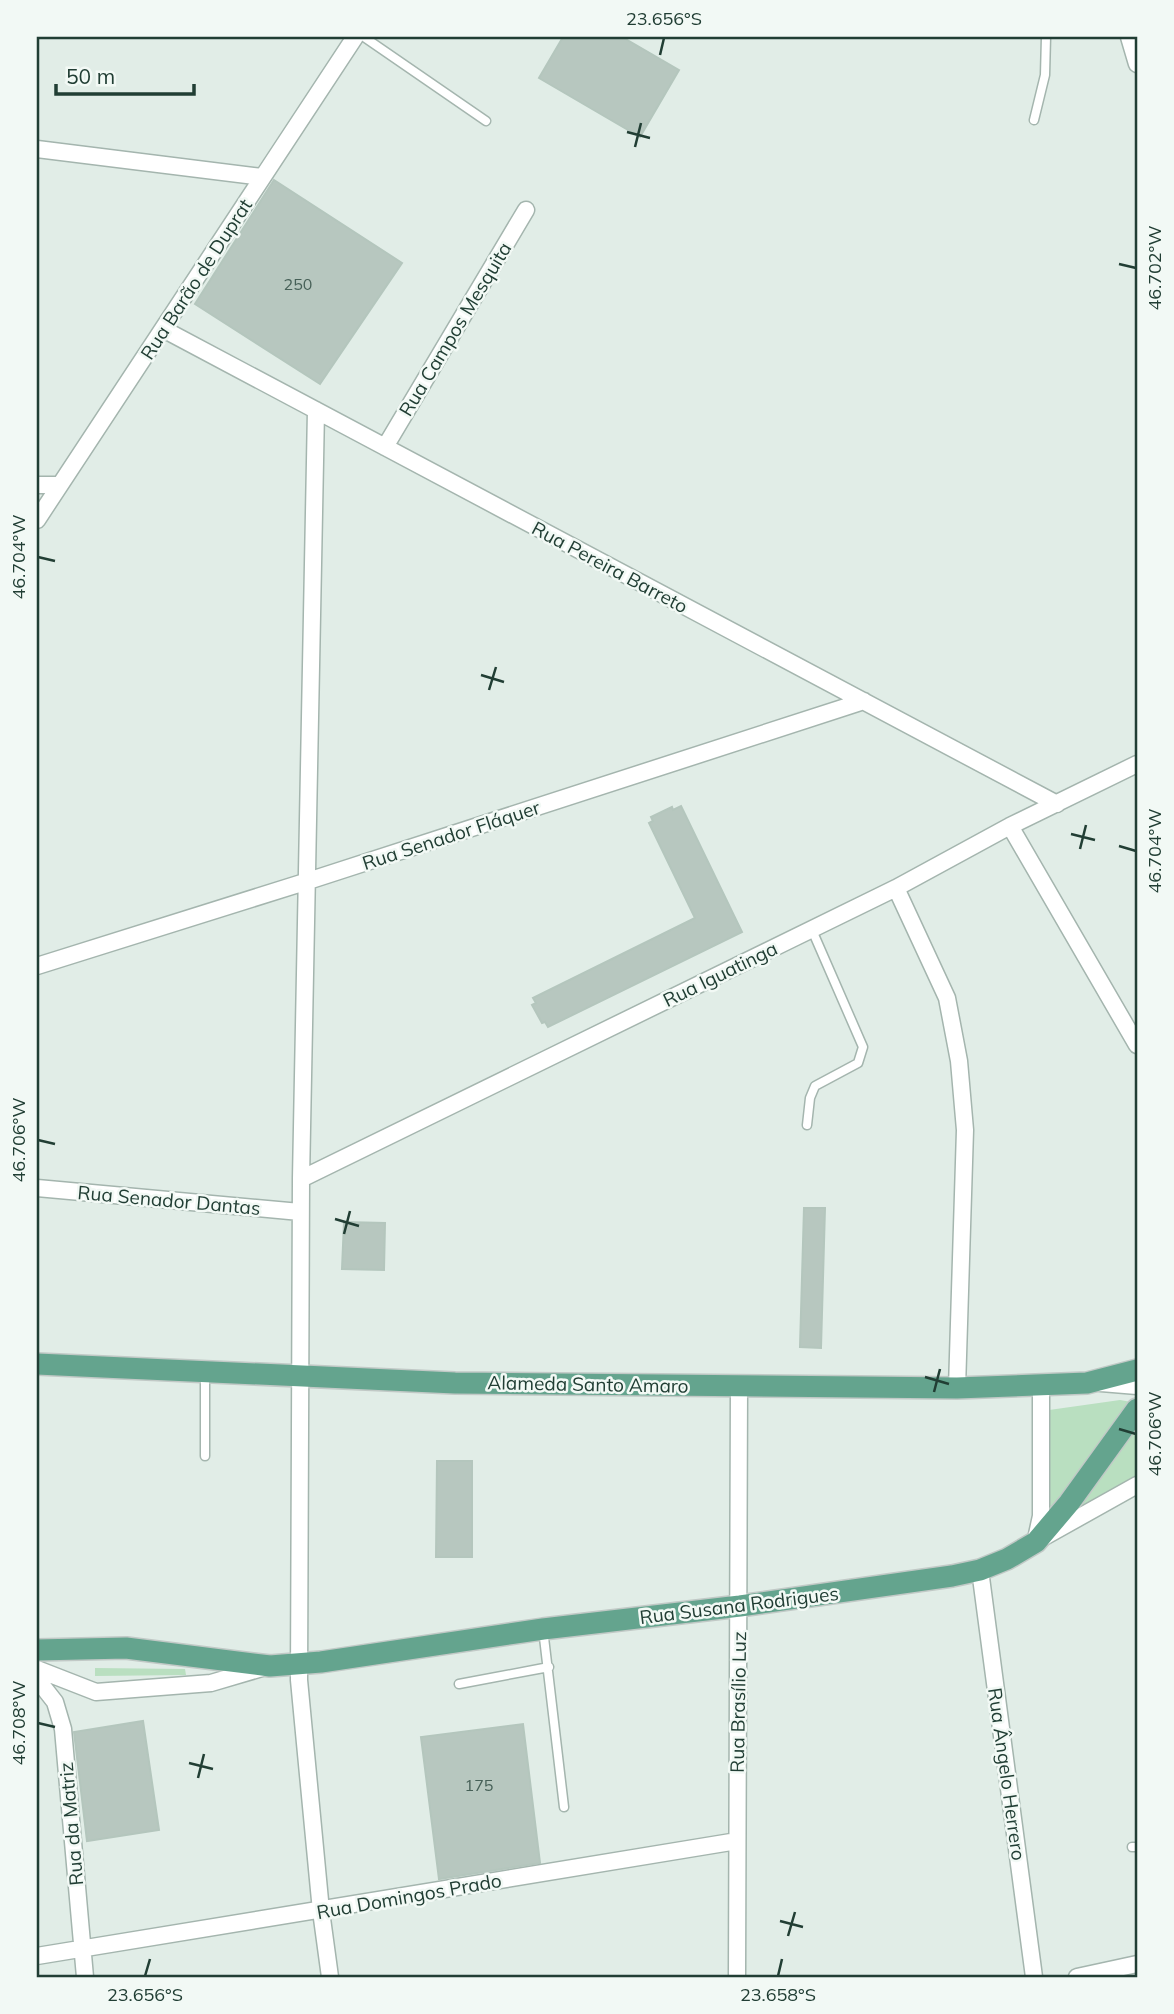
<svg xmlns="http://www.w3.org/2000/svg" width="1174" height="2014" font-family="Mulish,sans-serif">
	<rect width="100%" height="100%" fill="#e1ede7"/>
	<path fill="#b9dfc0" d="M 1120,1400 L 1137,1403 L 1137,1482 L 1046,1531 L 1042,1411 Z
		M 95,1668 L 185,1669 L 186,1675 L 95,1676 Z"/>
	<path fill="#b7c7bf" stroke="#b4c6bd" stroke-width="2" d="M 563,37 L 622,37 L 679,70 L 640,137 L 539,78 Z
		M 274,180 L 402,263 L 320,384 L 195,304 Z
		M 681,806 L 742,932 L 548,1027 L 545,1022 L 542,1023 L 532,1005 L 536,1003 L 533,998 L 695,918 L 649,823 L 653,821 L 651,817 L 672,807 L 673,810 Z
		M 804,1208 L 825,1208 L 821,1348 L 800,1347 Z
		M 344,1222 L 385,1223 L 384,1270 L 342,1269 Z
		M 437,1461 L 472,1461 L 472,1557 L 436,1557 Z
		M 143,1721 L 159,1830 L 87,1841 L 74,1732 Z
		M 523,1724 L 540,1863 L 439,1879 L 421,1737 Z"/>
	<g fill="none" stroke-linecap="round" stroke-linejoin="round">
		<defs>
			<path id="service" d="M 364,37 L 486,121
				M 1034,120 L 1045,75 L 1046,37
				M 807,1125 L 810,1098 L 815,1086 L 858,1063 L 863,1047 L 812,930
				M 205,1456 L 205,1375
				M 543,1629 L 564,1807
				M 459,1684 L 549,1667
				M 1132,1847 L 1137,1847"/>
			<path id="minor" d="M 1129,37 L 1137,64
				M 37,149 L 262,177
				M 163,329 L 1057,804
				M 316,410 L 301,1179 L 299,1680 L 321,1911 L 330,1977
				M 385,447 L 526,210
				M 37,485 L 59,485
				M 37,520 L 355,37
				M 1010,826 L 1137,1045
				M 896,888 L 947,998 L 959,1061 L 965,1130 L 957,1388
				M 37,966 L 308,881 L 864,701
				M 301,1179 L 896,888 L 1010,826 L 1137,764
				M 37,1188 L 300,1212
				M 1101,1383 L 1137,1386
				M 1044,1537 L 1137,1485
				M 1036,1539 L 1041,1516 L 1041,1386
				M 980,1570 L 1034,1977
				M 37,1669 L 96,1692 L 211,1683 L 262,1668
				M 37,1679 L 55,1702 L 63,1729 L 85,1977
				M 37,1956 L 737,1841
				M 737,1977 L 739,1386
				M 1077,1977 L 1137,1964"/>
			<path id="primary" d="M 37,1364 L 455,1383 L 957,1388 L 1087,1383 L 1137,1370
				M 37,1650 L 126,1648 L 270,1666 L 321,1662 L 543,1629 L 740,1606 L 952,1576 L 980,1570 L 1007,1559 L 1036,1542 L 1069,1503 L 1137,1409"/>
		</defs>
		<use href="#service" stroke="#a4b5ae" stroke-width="11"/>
		<use href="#minor" stroke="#a4b5ae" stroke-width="19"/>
		<use href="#primary" stroke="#c1c9c6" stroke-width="24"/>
		<use href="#service" stroke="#fff" stroke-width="8"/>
		<use href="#minor" stroke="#fff" stroke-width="16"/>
		<use href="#primary" stroke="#64a48e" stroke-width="21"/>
	</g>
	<path fill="none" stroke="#213e34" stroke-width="2.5" d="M 660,55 L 664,38M 627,132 L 650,138M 635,147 L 641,123M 1119,264 L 1136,268M 38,557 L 55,561M 481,675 L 504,682M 489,690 L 496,667M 1071,834 L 1095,840M 1119,846 L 1136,851M 1080,849 L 1086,825M 38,1140 L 55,1144M 335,1219 L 359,1226M 344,1234 L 350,1211M 925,1377 L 949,1384M 934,1392 L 940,1369M 1119,1429 L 1136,1434M 38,1723 L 55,1727M 189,1763 L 213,1769M 198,1778 L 204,1754M 780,1921 L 803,1927M 788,1936 L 795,1912M 145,1976 L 150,1959M 778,1976 L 782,1959"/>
	<g text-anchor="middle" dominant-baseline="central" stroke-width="5" stroke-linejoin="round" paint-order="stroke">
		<g font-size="16" fill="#466057">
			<text x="298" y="284">250</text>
			<text x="479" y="1785">175</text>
		</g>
		<g font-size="19" fill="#213e34" stroke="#f2f9f5">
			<text transform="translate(196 279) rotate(-57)">Rua Barão de Duprat</text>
			<text transform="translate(455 329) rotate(-59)">Rua Campos Mesquita</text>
			<text transform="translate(610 567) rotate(28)">Rua Pereira Barreto</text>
			<text transform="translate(451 835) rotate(-18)">Rua Senador Fláquer</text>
			<text transform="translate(720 974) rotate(-26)">Rua Iguatinga</text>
			<text transform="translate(169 1200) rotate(5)">Rua Senador Dantas</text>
			<text transform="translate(588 1384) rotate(1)">Alameda Santo Amaro</text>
			<text transform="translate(739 1605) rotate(-7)">Rua Susana Rodrigues</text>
			<text transform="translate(738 1702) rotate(-89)">Rua Brasílio Luz</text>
			<text transform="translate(1007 1774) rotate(82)">Rua Ângelo Herrero</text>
			<text transform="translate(71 1824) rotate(-95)">Rua da Matriz</text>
			<text transform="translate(409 1896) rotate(-10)">Rua Domingos Prado</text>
		</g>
	</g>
	<rect width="1174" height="2014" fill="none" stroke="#f2f9f5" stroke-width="77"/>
	<path d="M56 84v10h138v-10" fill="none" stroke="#213e34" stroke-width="3.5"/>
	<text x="66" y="84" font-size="21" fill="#213e34" stroke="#f2f9f5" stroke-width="5" paint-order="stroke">50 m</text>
	<rect x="38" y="38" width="1098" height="1938" fill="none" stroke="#213e34" stroke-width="2.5"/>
	<g font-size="18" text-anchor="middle" fill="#213e34">
		<text x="664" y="25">23.656°S</text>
		<text transform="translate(1155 268) rotate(-90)" y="6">46.702°W</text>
		<text transform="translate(19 557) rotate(-90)" y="6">46.704°W</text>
		<text transform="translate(1155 851) rotate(-90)" y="6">46.704°W</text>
		<text transform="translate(19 1140) rotate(-90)" y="6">46.706°W</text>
		<text transform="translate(1155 1434) rotate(-90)" y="6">46.706°W</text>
		<text transform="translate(19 1723) rotate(-90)" y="6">46.708°W</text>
		<text x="145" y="2001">23.656°S</text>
		<text x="778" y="2001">23.658°S</text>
	</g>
</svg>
